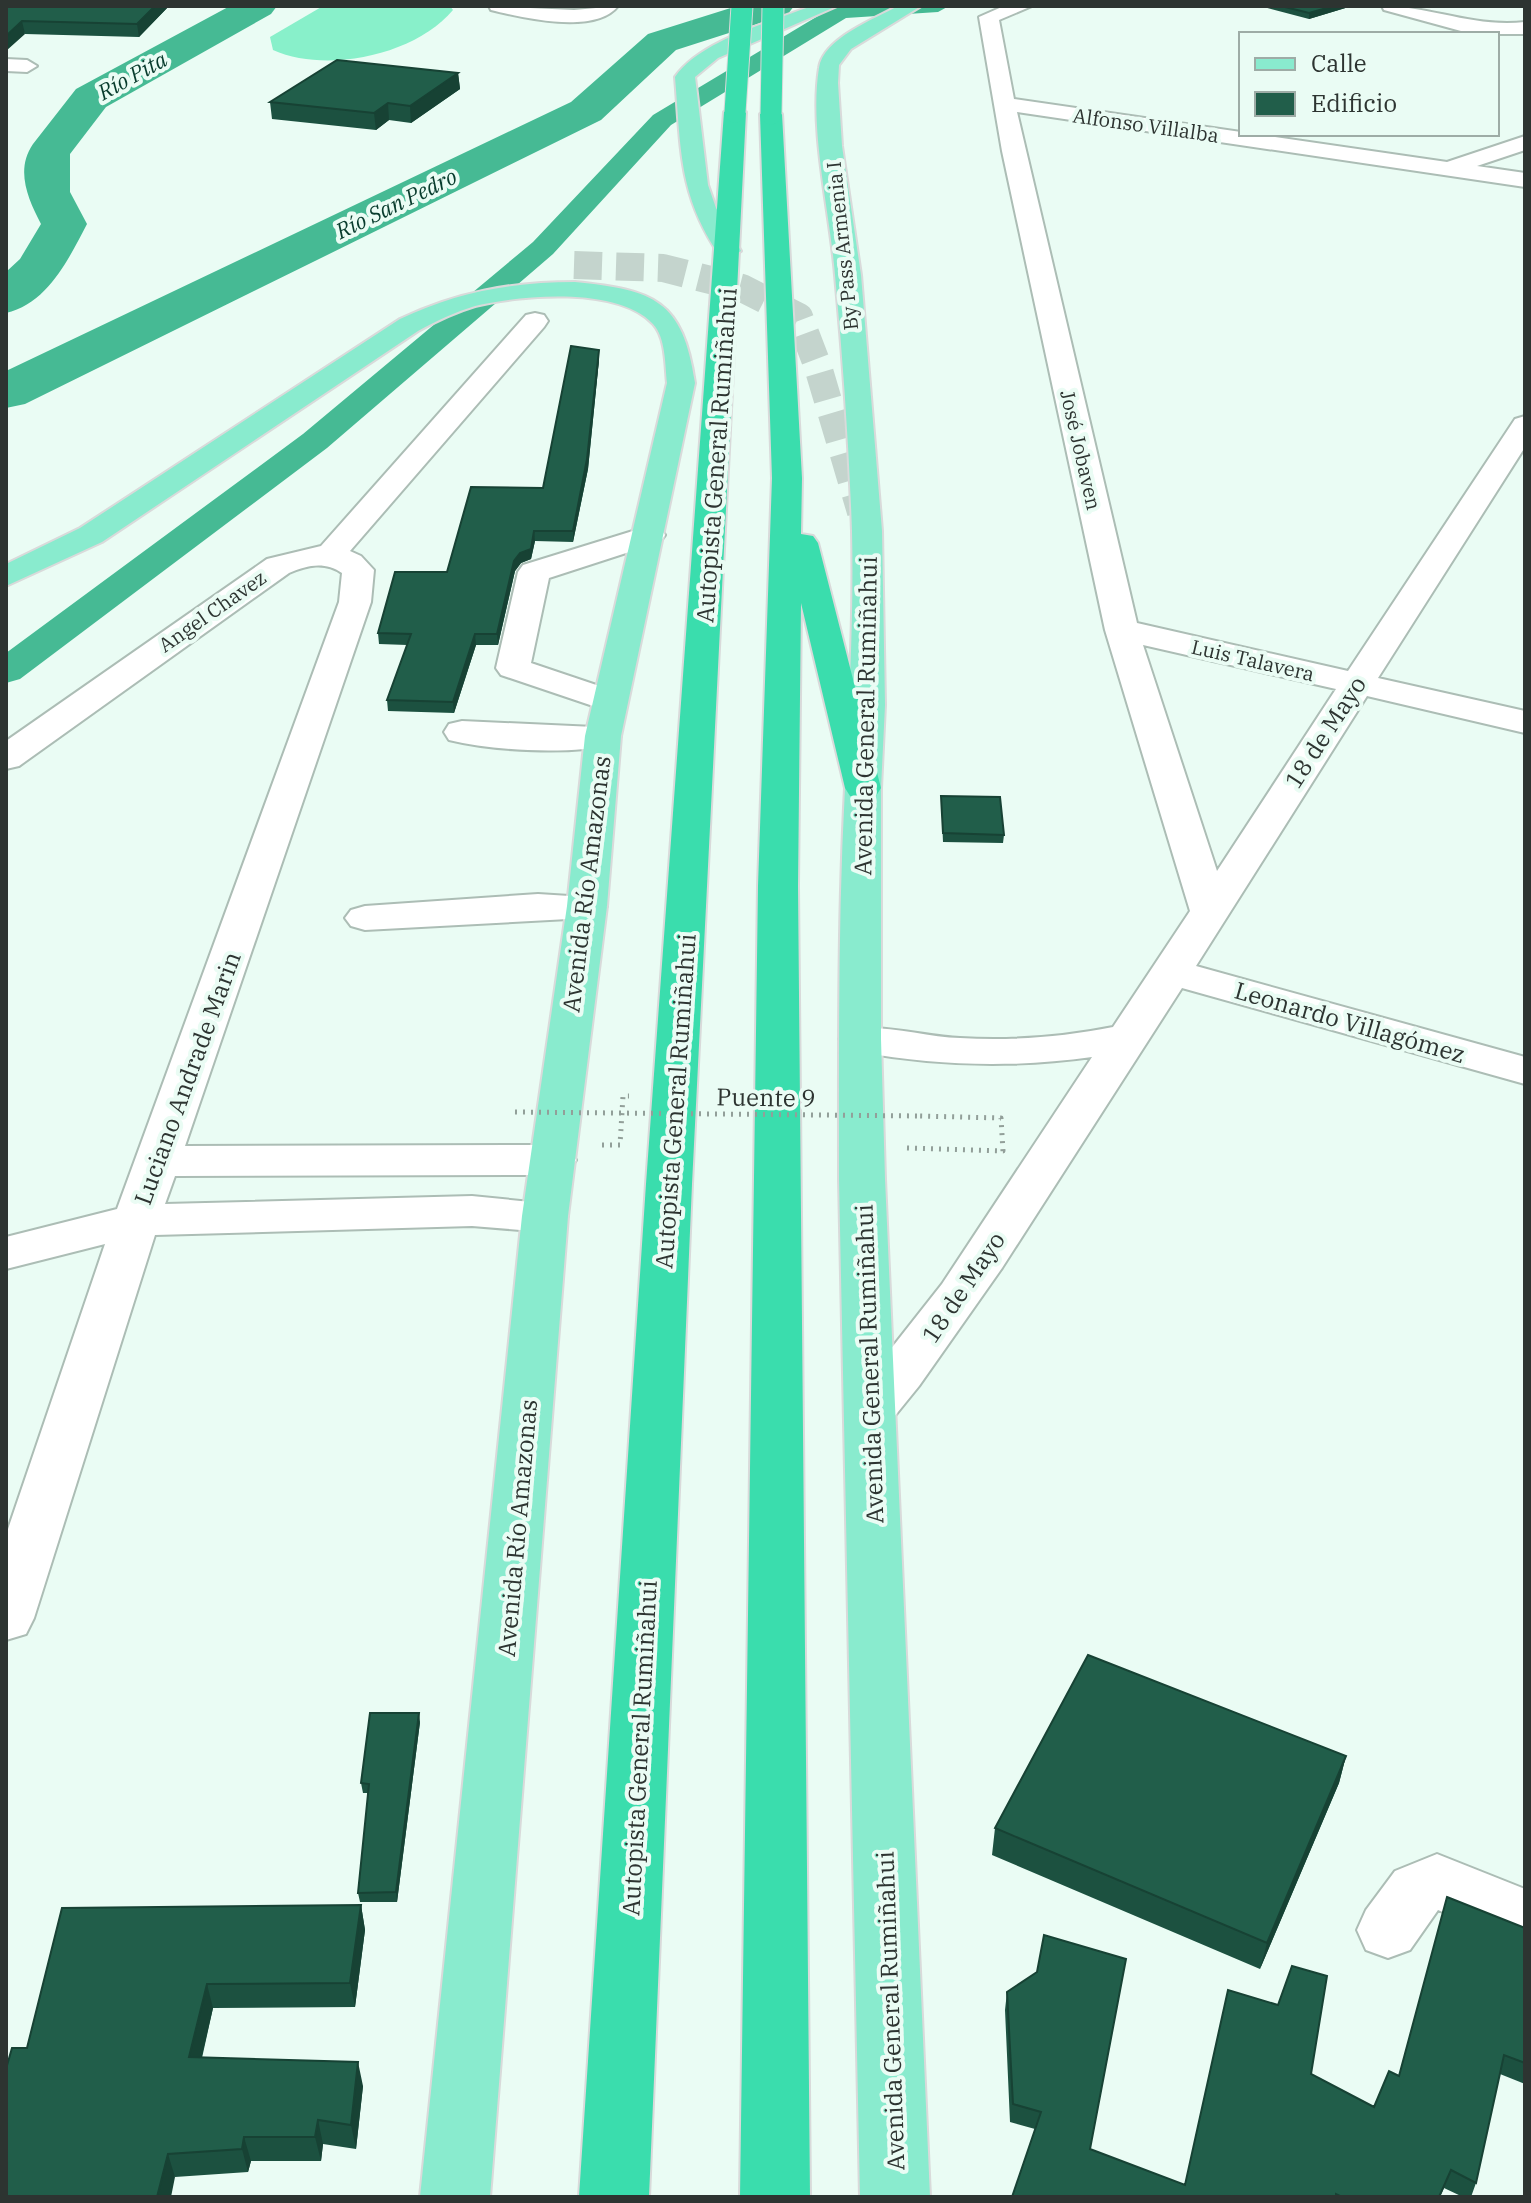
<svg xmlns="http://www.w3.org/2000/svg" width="1531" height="2203" font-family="'IBM Plex Serif',serif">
	<rect width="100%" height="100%" fill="#eafcf4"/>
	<path fill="#88f0ca" d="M 323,6 L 450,6 L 453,10 C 415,55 327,74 273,50 L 270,37 Z"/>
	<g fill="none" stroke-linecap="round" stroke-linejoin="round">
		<path fill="#46ba94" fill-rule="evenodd" d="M 949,6 L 938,12 L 846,18 L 671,125 L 553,254 L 327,448 L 20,679 L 6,683 L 6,653 L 303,434 L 533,242 L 653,115 L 833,7 Z"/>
		<path fill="#46ba94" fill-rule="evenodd" d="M 230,6 L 277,6 L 271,14 L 106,107 L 70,154 L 70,192 L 87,224 C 68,260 48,303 6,313 L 6,272 L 20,259 L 41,224 C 28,199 15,170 33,144 L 76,89 Z
			M 737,6 L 794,6 L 788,14 L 676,50 L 601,120 L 25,404 L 6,408 L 6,371 L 571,102 L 648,34 Z"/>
		<path stroke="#c4d4cd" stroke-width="28" stroke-dasharray="28 14" stroke-linecap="butt" d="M 574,265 L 663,268 L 742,288 L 799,317 L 818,367 L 861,512"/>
		<defs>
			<path id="minor" d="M 489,6 L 574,10 L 618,6 C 595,35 523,18 491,10 Z
				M 1004,6 L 1032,6 L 999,20 L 1014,99 L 1447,162 L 1525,136 L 1525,150 L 1477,166 L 1525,173 L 1525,187 L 1017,112 L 1137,623 L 1348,671 L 1515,419 L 1525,416 L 1525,447 L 1378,678 L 1525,711 L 1525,733 L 1367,696 L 1196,966 L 1525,1057 L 1525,1084 L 1182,988 L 1002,1268 L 919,1386 L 889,1423 L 871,1429 L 853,1423 L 845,1410 L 853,1397 L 942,1284 L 1092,1057 C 1013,1068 938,1066 860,1052 L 845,1048 L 839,1039 L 845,1030 C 877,1022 925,1037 960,1038 C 1011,1041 1063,1037 1113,1027 L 1190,911 L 1105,630 L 1002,151 L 979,17 ZM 1143,645 L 1336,689 L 1217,871 Z
				M 1382,6 C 1431,6 1474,28 1525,22 L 1525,34 L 1472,34 L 1384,10 Z
				M 6,59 L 27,60 L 37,66 L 27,72 L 6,71 Z
				M 535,313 L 544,315 L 548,321 L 544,327 L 350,551 L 361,556 L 374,570 L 371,602 L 185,1146 L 553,1145 L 569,1150 L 576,1160 L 569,1170 L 553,1175 L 175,1176 L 165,1204 L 472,1196 L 561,1205 L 568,1216 L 561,1227 L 545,1232 L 472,1226 L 155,1235 L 34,1618 L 26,1634 L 6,1640 L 6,1535 L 105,1244 L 6,1269 L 6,1237 L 117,1209 L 339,602 L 342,573 C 325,561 307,565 289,573 L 19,766 L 6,769 L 6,741 L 267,559 L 321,546 L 526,315 Z
				M 649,526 L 660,528 L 665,535 L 660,542 L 549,578 L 531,663 L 623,694 L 628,701 L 623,708 L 611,711 L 599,708 L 501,675 L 496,668 L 518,572 L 523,565 Z
				M 462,721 L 616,728 L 621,736 L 616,744 C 570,755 495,751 449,740 L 444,732 L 449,724 Z
				M 538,894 L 601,898 L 607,906 L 601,914 L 587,918 L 365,930 L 351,926 L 345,918 L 351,910 L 365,906 Z
				M 1437,1854 L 1525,1889 L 1525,1946 L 1438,1910 L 1410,1950 L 1388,1958 L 1366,1950 L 1357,1930 L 1366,1910 L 1395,1871 Z"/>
			<path id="major" d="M 811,6 L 837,6 L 718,58 L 695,77 L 708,185 L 716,208 L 741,251 L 729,258 L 720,256 C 678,195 681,147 675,77 C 701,40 769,23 811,6 Z
				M 898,6 L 921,6 L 851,49 L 839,65 L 838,83 L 842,146 L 861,275 L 882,531 L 885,705 L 881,788 L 881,1039 L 885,1179 L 930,2197 L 860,2197 L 839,1179 C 839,1049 838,918 845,788 C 849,702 854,617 852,531 C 849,446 843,360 835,275 C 830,212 809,130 819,68 C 823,38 875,19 898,6 Z
				M 575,282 C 654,290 683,300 695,383 L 621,736 L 607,906 L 568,1216 L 490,2197 L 420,2197 L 522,1216 L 567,906 L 585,736 L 667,383 C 665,365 666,338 653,324 C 618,286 520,295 475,306 C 455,312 436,321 418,331 L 102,542 L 6,586 L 6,564 L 80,528 L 400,319 C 456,292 512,282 575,282 Z"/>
			<path id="highway" d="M 735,106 L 746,112 L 692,1184 L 649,2197 L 579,2197 L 646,1184 L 724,112 Z
				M 771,108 L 782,114 L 802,478 L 801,534 L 813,536 L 818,543 L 881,788 L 876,796 L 863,799 L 850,796 L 845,788 L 801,603 L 798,886 L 810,2197 L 740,2197 L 758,886 L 772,478 L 760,114 Z"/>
		</defs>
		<use href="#minor" stroke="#acbdb5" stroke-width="4"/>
		<use href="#major" stroke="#d9dada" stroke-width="4"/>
		<use href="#highway" stroke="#d9dada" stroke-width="4"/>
		<path stroke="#929f99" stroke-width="5" stroke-dasharray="2 6" stroke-linecap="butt" d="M 602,1145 L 620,1145 L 623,1096 L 629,1096
			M 907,1148 L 1003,1151 L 1001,1118 L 920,1116"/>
		<use href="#minor" fill="#fff" fill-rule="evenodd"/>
		<use href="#major" fill="#89ebce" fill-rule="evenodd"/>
		<use href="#highway" fill="#3addad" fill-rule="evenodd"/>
		<defs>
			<path id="highway-bridge" d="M 735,112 L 742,6
				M 771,114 L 773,6"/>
		</defs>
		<use href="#highway-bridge" stroke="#d9dada" stroke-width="23" stroke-linecap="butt"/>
		<path stroke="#929f99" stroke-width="5" stroke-dasharray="2 6" stroke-linecap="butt" d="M 515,1112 L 920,1116"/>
		<use href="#highway-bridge" stroke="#3addad" stroke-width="21"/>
	</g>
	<path fill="#1c5140" d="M 6,6 L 169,6 L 139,37 L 25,34 Z
		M 1260,6 L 1352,6 L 1309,19 Z
		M 458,73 L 460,89 L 411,123 L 389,120 L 376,130 L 272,119 L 270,102 Z
		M 599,360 L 588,469 L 573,542 L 535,541 L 531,559 L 521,563 L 515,571 L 498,645 L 476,645 L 454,713 L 388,711 L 387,700 L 407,645 L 379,644 L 378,633 L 543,488 Z
		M 941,796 L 1004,835 L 1003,843 L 943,842 Z
		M 420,1722 L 397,1902 L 360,1902 L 358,1893 L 369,1793 L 363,1793 L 361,1783 Z
		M 1346,1756 L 1339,1783 L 1260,1969 L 992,1855 L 995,1828 Z
		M 1447,1897 L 1525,1928 L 1525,2084 L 1500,2074 L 1476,2183 L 1471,2197 L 1463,2197 L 1444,2188 L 1440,2197 L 1012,2197 L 1035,2129 L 1010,2122 L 1005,2010 L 1007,1992 L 1090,2149 L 1185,2185 L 1311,2074 L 1374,2107 L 1399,2075 Z
		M 361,1905 L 365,1930 L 355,2007 L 213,2008 L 202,2058 L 363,2086 L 356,2149 L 323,2144 L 321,2161 L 251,2161 L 248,2172 L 175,2177 L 27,2048 Z"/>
	<path fill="#174234" d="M 155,6 L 169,6 L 139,37 L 137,24 Z
		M 1334,6 L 1352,6 L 1309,19 L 1309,13 Z
		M 22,21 L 25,34 L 6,51 L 6,36 Z
		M 458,73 L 460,89 L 411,123 L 410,106 Z
		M 388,103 L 389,120 L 376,130 L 374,113 Z
		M 599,350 L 599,360 L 588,469 L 573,542 L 573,531 Z
		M 534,531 L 535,541 L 531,559 L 521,563 L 515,571 L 498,645 L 497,634 L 514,561 Z
		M 475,634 L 476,645 L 454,713 L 453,702 Z
		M 419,1713 L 420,1722 L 397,1902 L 396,1892 Z
		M 1346,1756 L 1339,1783 L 1260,1969 L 1267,1943 Z
		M 361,1905 L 365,1930 L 355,2007 L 350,1983 Z
		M 207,1984 L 213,2008 L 196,2081 L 189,2057 Z
		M 358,2062 L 363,2086 L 356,2149 L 351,2125 Z
		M 318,2120 L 323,2144 L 321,2161 L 315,2137 Z
		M 244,2137 L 251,2161 L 248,2172 L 242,2149 Z
		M 168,2154 L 175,2177 L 171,2197 L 157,2197 Z"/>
	<path fill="#215e4a" stroke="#174234" stroke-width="2" d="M 6,6 L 155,6 L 137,24 L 22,21 L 6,36 Z
		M 1281,6 L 1334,6 L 1309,13 Z
		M 337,60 L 458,73 L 410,106 L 388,103 L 374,113 L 270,102 Z
		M 571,346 L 599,350 L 587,459 L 573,531 L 534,531 L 531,549 L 520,553 L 514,561 L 497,634 L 475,634 L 453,702 L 387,700 L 411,634 L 378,633 L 395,572 L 447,572 L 471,487 L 543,488 Z
		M 941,796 L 1000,797 L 1004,835 L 943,833 Z
		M 1088,1655 L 1346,1756 L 1267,1943 L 995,1828 Z
		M 370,1713 L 419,1713 L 396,1892 L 358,1893 L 369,1784 L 361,1783 Z
		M 1447,1897 L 1525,1928 L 1525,2063 L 1504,2055 L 1476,2183 L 1451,2170 L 1439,2197 L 1342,2197 L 1336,2194 L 1336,2197 L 1012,2197 L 1041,2112 L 1013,2104 L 1007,1992 L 1037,1972 L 1044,1935 L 1126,1959 L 1090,2149 L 1185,2185 L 1228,1990 L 1278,2005 L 1292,1966 L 1327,1976 L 1311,2074 L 1374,2107 L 1389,2071 L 1399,2076 Z
		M 361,1905 L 350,1983 L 207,1984 L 189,2057 L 358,2062 L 351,2125 L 318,2120 L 315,2137 L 244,2137 L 242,2149 L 168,2154 L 157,2197 L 6,2197 L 6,2069 L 12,2048 L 27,2048 L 62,1908 Z"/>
	<g text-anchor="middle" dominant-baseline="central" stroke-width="8" stroke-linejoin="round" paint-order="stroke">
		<g font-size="20" fill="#2d3431" stroke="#eafcf4">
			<text transform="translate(1146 125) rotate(8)">Alfonso Villalba</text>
			<text transform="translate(842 246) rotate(-96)">By Pass Armenia I</text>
			<text transform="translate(1081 450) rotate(77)">José Jobaven</text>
			<text transform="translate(212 611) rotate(-35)">Angel Chavez</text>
			<text transform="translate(1253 660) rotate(13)">Luis Talavera</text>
		</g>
		<g font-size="22" font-style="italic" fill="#083c2d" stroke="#eafcf4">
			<text transform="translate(132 75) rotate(-29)">Río Pita</text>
			<text transform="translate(396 203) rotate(-26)">Río San Pedro</text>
		</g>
		<g font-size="24" fill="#2d3431" stroke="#eafcf4">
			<text transform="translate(716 455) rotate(-86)">Autopista General Rumiñahui</text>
			<text transform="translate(865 716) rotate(-89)">Avenida General Rumiñahui</text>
			<text transform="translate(1325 732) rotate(-57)">18 de Mayo</text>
			<text transform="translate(586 884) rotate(-83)">Avenida Río Amazonas</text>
			<text transform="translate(1350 1022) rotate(16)">Leonardo Villagómez</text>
			<text transform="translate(187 1078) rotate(-70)">Luciano Andrade Marin</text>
			<text transform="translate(766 1097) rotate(1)">Puente 9</text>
			<text transform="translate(675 1101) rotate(-86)">Autopista General Rumiñahui</text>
			<text transform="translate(963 1287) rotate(-56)">18 de Mayo</text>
			<text transform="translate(869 1364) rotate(-92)">Avenida General Rumiñahui</text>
			<text transform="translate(517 1528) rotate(-85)">Avenida Río Amazonas</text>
			<text transform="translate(639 1748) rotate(-87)">Autopista General Rumiñahui</text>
			<text transform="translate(890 2011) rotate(-92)">Avenida General Rumiñahui</text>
		</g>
	</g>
	<rect width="1531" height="2203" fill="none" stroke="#2d3431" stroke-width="16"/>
	<rect x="1239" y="32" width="260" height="104" fill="#eafcf4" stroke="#9eaca6" stroke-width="2"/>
	<rect x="1255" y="58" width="40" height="12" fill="#89ebce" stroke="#9eaca6" stroke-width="2"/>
	<text x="1311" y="72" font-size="24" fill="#2d3431">Calle</text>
	<rect x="1255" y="92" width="40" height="24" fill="#215e4a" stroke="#9eaca6" stroke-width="2"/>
	<text x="1311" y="112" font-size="24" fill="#2d3431">Edificio</text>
</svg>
